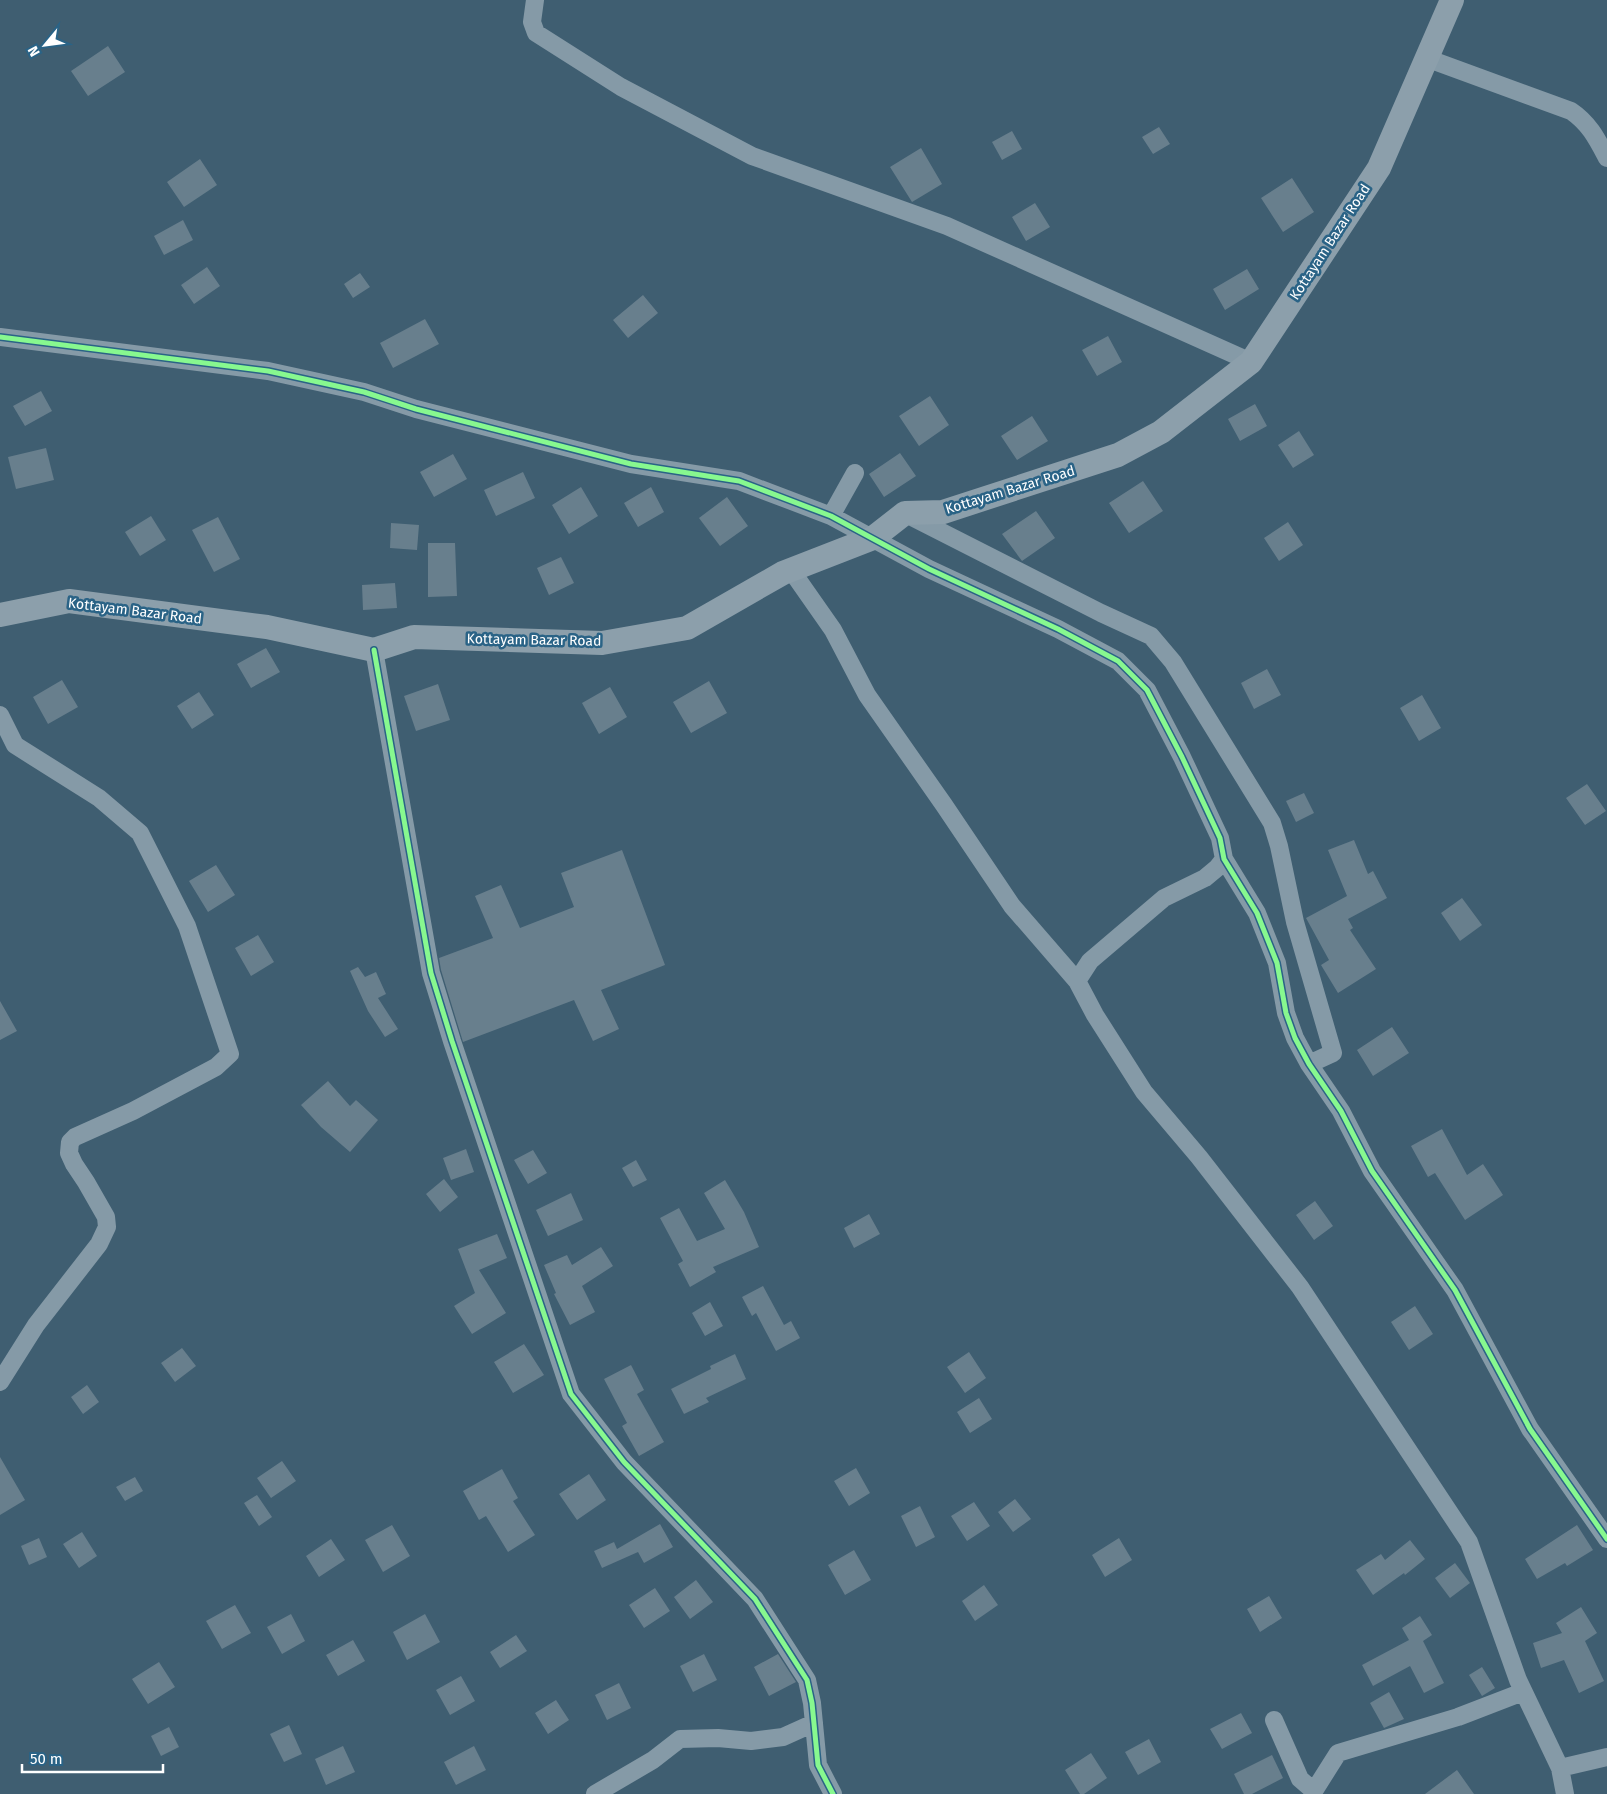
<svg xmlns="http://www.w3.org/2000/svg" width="1607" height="1794" font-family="'Fira Sans',sans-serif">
	<rect width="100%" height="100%" fill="#3f5e71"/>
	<path fill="#687f8d" d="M 108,46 L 125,72 L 88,96 L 71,71 Z
		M 1159,127 L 1170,144 L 1153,154 L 1142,137 Z
		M 1012,131 L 1022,149 L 1002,160 L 992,142 Z
		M 921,148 L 942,184 L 912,202 L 890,167 Z
		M 200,159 L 217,185 L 184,207 L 167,182 Z
		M 1292,178 L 1314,212 L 1283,232 L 1261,198 Z
		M 1035,203 L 1050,227 L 1026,241 L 1012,217 Z
		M 183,220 L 193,240 L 164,255 L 154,236 Z
		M 207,267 L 220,286 L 194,304 L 181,285 Z
		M 1247,269 L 1259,289 L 1225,310 L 1213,289 Z
		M 360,273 L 370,287 L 353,298 L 344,284 Z
		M 643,295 L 658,313 L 628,338 L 613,320 Z
		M 425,319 L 439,344 L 393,368 L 380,343 Z
		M 1108,336 L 1122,362 L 1097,376 L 1082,350 Z
		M 41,391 L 52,411 L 25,426 L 13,406 Z
		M 930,396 L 949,425 L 919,446 L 899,416 Z
		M 1255,404 L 1267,426 L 1240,441 L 1228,419 Z
		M 1032,416 L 1048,441 L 1017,460 L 1001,436 Z
		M 1299,431 L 1314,455 L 1293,468 L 1278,445 Z
		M 46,448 L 54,480 L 16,489 L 8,457 Z
		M 900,453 L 916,476 L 884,497 L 869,474 Z
		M 453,454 L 467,479 L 434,497 L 420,472 Z
		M 523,472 L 535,498 L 496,516 L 484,490 Z
		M 1143,481 L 1163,511 L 1129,533 L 1109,503 Z
		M 581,487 L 598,516 L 569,534 L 552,505 Z
		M 651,487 L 664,512 L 638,527 L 624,503 Z
		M 727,497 L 748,526 L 720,546 L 699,518 Z
		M 1036,511 L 1055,538 L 1022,561 L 1002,534 Z
		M 151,516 L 166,540 L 140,556 L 125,532 Z
		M 218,517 L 240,559 L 214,572 L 192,530 Z
		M 1288,522 L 1303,545 L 1279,561 L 1264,538 Z
		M 391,523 L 419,525 L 417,550 L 390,548 Z
		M 428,543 L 455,543 L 457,596 L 428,597 Z
		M 561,557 L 574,583 L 549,595 L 537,568 Z
		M 395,583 L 397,608 L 363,610 L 362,585 Z
		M 266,648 L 280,672 L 251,688 L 237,664 Z
		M 1267,669 L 1281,695 L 1254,709 L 1241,683 Z
		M 62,680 L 78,707 L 48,724 L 33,697 Z
		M 709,681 L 727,713 L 691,733 L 673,702 Z
		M 438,684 L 450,720 L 416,731 L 404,696 Z
		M 610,687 L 627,717 L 599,734 L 582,703 Z
		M 199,692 L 214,715 L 192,729 L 177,706 Z
		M 1422,695 L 1441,728 L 1419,741 L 1400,708 Z
		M 1587,784 L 1606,811 L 1585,825 L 1566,798 Z
		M 1304,793 L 1314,813 L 1296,822 L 1286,801 Z
		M 1354,840 L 1368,874 L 1373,871 L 1387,898 L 1348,919 L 1353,928 L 1350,930 L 1376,969 L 1338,993 L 1321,965 L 1329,960 L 1306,918 L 1347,896 L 1328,850 Z
		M 622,850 L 665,965 L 601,990 L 619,1029 L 593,1041 L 574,1000 L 463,1042 L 441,970 L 439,958 L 493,938 L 475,896 L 501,885 L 520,928 L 574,907 L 561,873 Z
		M 216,865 L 235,895 L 208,912 L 189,881 Z
		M 1462,898 L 1482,925 L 1460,941 L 1441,913 Z
		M 258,935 L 274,962 L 251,976 L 235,948 Z
		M 358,967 L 365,977 L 376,972 L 386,994 L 378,998 L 398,1029 L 385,1037 L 368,1011 L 350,971 Z
		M 0,1001 L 17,1031 L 0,1040 Z
		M 1392,1027 L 1409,1053 L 1373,1076 L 1357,1050 Z
		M 328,1081 L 350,1106 L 356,1100 L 378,1120 L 350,1152 L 321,1127 L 301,1105 Z
		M 1442,1129 L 1467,1175 L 1483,1164 L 1503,1195 L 1465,1220 L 1435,1173 L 1428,1177 L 1411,1146 Z
		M 466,1149 L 474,1172 L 451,1180 L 443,1158 Z
		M 533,1150 L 547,1173 L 528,1184 L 514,1160 Z
		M 636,1160 L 647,1180 L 633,1187 L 622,1168 Z
		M 444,1179 L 458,1197 L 440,1212 L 426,1194 Z
		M 725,1180 L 744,1212 L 759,1247 L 713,1267 L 716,1272 L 690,1287 L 678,1264 L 683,1261 L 660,1218 L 679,1208 L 697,1241 L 725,1229 L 704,1193 Z
		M 571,1193 L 583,1220 L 548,1236 L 536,1210 Z
		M 1315,1201 L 1333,1226 L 1314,1240 L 1296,1215 Z
		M 869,1214 L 880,1234 L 854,1248 L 844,1228 Z
		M 497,1234 L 507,1258 L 479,1270 L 506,1313 L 472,1334 L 454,1306 L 475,1293 L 458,1249 Z
		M 601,1247 L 613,1266 L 582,1286 L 595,1312 L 570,1325 L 554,1294 L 556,1293 L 544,1265 L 567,1255 L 572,1265 Z
		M 763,1286 L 784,1325 L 791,1321 L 800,1338 L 776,1351 L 756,1313 L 752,1316 L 742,1297 Z
		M 710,1302 L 723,1326 L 705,1336 L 692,1313 Z
		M 1415,1306 L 1433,1334 L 1409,1350 L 1391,1322 Z
		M 524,1344 L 544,1375 L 513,1393 L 494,1362 Z
		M 182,1348 L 196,1366 L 175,1382 L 161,1363 Z
		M 969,1352 L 986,1378 L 965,1393 L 947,1367 Z
		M 735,1354 L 746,1379 L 706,1398 L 709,1402 L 684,1414 L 671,1389 L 711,1369 L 710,1366 Z
		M 631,1365 L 644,1390 L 637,1394 L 664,1442 L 639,1456 L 622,1426 L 627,1423 L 604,1379 Z
		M 87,1385 L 99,1402 L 83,1414 L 71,1397 Z
		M 979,1398 L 992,1419 L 970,1433 L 957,1412 Z
		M 0,1457 L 25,1500 L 0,1515 Z
		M 282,1461 L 296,1481 L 271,1498 L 257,1478 Z
		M 856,1468 L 870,1493 L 849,1506 L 834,1481 Z
		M 502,1469 L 518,1498 L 513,1501 L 535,1535 L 508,1552 L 486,1516 L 479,1520 L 463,1491 Z
		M 589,1474 L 606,1500 L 577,1520 L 559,1494 Z
		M 135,1477 L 143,1491 L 125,1501 L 116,1487 Z
		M 257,1495 L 272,1517 L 259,1526 L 244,1503 Z
		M 1015,1499 L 1031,1519 L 1013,1532 L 998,1512 Z
		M 974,1502 L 990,1526 L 967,1541 L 951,1516 Z
		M 920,1506 L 935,1537 L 916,1547 L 901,1516 Z
		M 660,1524 L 673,1547 L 644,1563 L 638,1552 L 602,1568 L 594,1551 L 614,1542 L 617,1549 Z
		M 392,1525 L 410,1556 L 383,1572 L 365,1540 Z
		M 1577,1525 L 1593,1550 L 1567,1566 L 1565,1563 L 1537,1579 L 1525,1559 Z
		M 82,1532 L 97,1556 L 79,1568 L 63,1544 Z
		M 39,1538 L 47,1557 L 29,1565 L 21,1546 Z
		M 1119,1538 L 1132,1560 L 1105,1577 L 1092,1555 Z
		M 331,1539 L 345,1560 L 319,1577 L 306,1556 Z
		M 1410,1540 L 1425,1559 L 1405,1575 L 1404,1573 L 1373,1595 L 1356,1570 L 1381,1554 L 1385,1560 Z
		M 854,1550 L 871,1580 L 845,1595 L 828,1565 Z
		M 1455,1563 L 1470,1583 L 1450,1598 L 1435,1578 Z
		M 696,1580 L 713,1602 L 690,1619 L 674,1597 Z
		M 984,1585 L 998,1605 L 975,1621 L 962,1601 Z
		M 655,1588 L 670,1611 L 644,1628 L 629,1605 Z
		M 1269,1596 L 1282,1618 L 1260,1632 L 1247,1609 Z
		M 235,1605 L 251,1633 L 222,1649 L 206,1621 Z
		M 1581,1607 L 1597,1633 L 1585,1641 L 1604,1681 L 1579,1693 L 1564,1660 L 1541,1668 L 1533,1643 L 1562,1633 L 1556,1623 Z
		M 291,1614 L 305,1641 L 282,1654 L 267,1627 Z
		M 425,1614 L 440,1642 L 407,1660 L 393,1632 Z
		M 1420,1616 L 1432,1635 L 1423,1641 L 1444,1683 L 1424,1693 L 1410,1666 L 1373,1686 L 1362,1665 L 1409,1640 L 1402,1628 Z
		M 516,1635 L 527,1651 L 500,1668 L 490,1652 Z
		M 353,1640 L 365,1661 L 338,1676 L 326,1655 Z
		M 704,1654 L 717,1680 L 693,1692 L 680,1666 Z
		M 778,1654 L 796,1682 L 769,1696 L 754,1667 Z
		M 159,1662 L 175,1687 L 148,1704 L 132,1679 Z
		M 1482,1667 L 1495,1688 L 1482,1696 L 1469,1675 Z
		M 461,1676 L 475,1701 L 450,1715 L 436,1690 Z
		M 619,1683 L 631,1708 L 607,1720 L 595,1695 Z
		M 1389,1692 L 1404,1719 L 1384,1728 L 1370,1703 Z
		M 556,1700 L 569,1720 L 548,1734 L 535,1713 Z
		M 1241,1713 L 1252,1733 L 1222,1749 L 1210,1729 Z
		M 289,1725 L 302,1754 L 284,1762 L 270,1734 Z
		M 169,1727 L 179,1747 L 161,1756 L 151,1736 Z
		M 1149,1739 L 1161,1762 L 1138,1775 L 1125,1752 Z
		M 343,1746 L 355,1772 L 326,1785 L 315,1759 Z
		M 474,1746 L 486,1770 L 456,1785 L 444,1762 Z
		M 1091,1753 L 1107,1778 L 1084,1794 L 1080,1794 L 1065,1770 Z
		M 1272,1755 L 1283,1778 L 1252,1794 L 1244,1794 L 1234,1774 Z
		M 1457,1770 L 1474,1794 L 1425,1794 Z"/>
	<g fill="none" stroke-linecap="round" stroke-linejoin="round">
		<path stroke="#859aa7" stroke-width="18" d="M 535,0 L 532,22 L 536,33 L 621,87 L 752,156 L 947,226 L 1251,362
			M 1426,58 L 1571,111 C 1589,123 1597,139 1607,158
			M 0,337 L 268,371 L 364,392 L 416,409 L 631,464 L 739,481 L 831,516 L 929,569 L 1058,629 L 1118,661 L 1147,690 L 1182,757 L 1220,838 L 1224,859 L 1257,913 L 1277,963 L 1286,1013 L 1295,1038 L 1309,1064 L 1341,1111 L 1372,1171 L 1455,1290 L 1530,1429 L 1607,1539
			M 906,514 L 1101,613 L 1151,636 L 1173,662 L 1272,823 L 1279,846 L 1295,922 L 1333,1053 L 1309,1064
			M 831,516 L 855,473
			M 791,570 L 833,630 L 867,695 L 944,805 L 1012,906 L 1077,981
			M 374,650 L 431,973 L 452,1041 L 571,1394 L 624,1462 L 755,1599 L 807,1680 L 812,1703 L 818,1765 L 833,1794
			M 0,715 L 15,745 L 99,798 L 140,833 L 187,926 L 230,1054 L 216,1067 L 133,1111 L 75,1137 L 70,1142 L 69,1153 L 74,1164 L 86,1182 L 106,1217 L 107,1227 L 99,1244 L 36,1325 L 0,1382
			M 1224,859 L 1217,868 L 1205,878 L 1164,898 L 1090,961 L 1077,981 L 1095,1015 L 1144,1092 L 1199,1157 L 1300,1287 L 1469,1542 L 1518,1680 L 1560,1768 L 1607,1757
			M 1274,1720 L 1300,1779 L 1314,1791
			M 1560,1768 L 1565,1794
			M 595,1794 L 653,1760 L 680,1739 L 718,1738 L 751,1741 L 783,1737 L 814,1723
			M 1314,1794 L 1314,1791 L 1338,1753 L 1458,1717 L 1523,1692"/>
		<path stroke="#8c9fab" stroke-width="24" d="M 0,615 L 69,601 L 267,627 L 374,650 L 414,637 L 602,643 L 687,628 L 783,573 L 873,538 L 905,513 L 943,512 L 1118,455 L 1161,432 L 1251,362 L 1379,168 L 1452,0"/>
		<defs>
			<path id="cycleway" d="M 0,337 L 268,371 L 364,392 L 416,409 L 631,464 L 739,481 L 831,516 L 929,569 L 1058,629 L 1118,661 L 1147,690 L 1182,757 L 1220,838 L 1224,859 L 1257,913 L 1277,963 L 1286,1013 L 1295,1038 L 1309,1064 L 1341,1111 L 1372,1171 L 1455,1290 L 1530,1429 L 1607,1539
				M 374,650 L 431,973 L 452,1041 L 571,1394 L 624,1462 L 755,1599 L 807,1680 L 812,1703 L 818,1765 L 833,1794"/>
		</defs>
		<use href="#cycleway" stroke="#2a6386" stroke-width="8"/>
		<use href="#cycleway" stroke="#87f88f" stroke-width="5"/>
	</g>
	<g text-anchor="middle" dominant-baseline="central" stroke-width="5" stroke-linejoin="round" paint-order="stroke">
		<g font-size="14" fill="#fff" stroke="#2a6386">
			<text transform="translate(1330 242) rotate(-57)">Kottayam Bazar Road</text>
			<text transform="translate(1010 490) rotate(-17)">Kottayam Bazar Road</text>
			<text transform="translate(135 611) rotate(7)">Kottayam Bazar Road</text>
			<text transform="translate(534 640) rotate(1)">Kottayam Bazar Road</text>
		</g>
	</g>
	<g transform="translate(45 45) rotate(241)" stroke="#2a6386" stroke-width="4" paint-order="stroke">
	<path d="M0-4L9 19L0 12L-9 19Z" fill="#ffffff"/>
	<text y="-8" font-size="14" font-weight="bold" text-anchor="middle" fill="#ffffff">N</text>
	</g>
	<path d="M22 1764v8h141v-8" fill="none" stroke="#ffffff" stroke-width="2.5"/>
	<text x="30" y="1764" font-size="15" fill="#ffffff" stroke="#2a6386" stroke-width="4" paint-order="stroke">50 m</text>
</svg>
